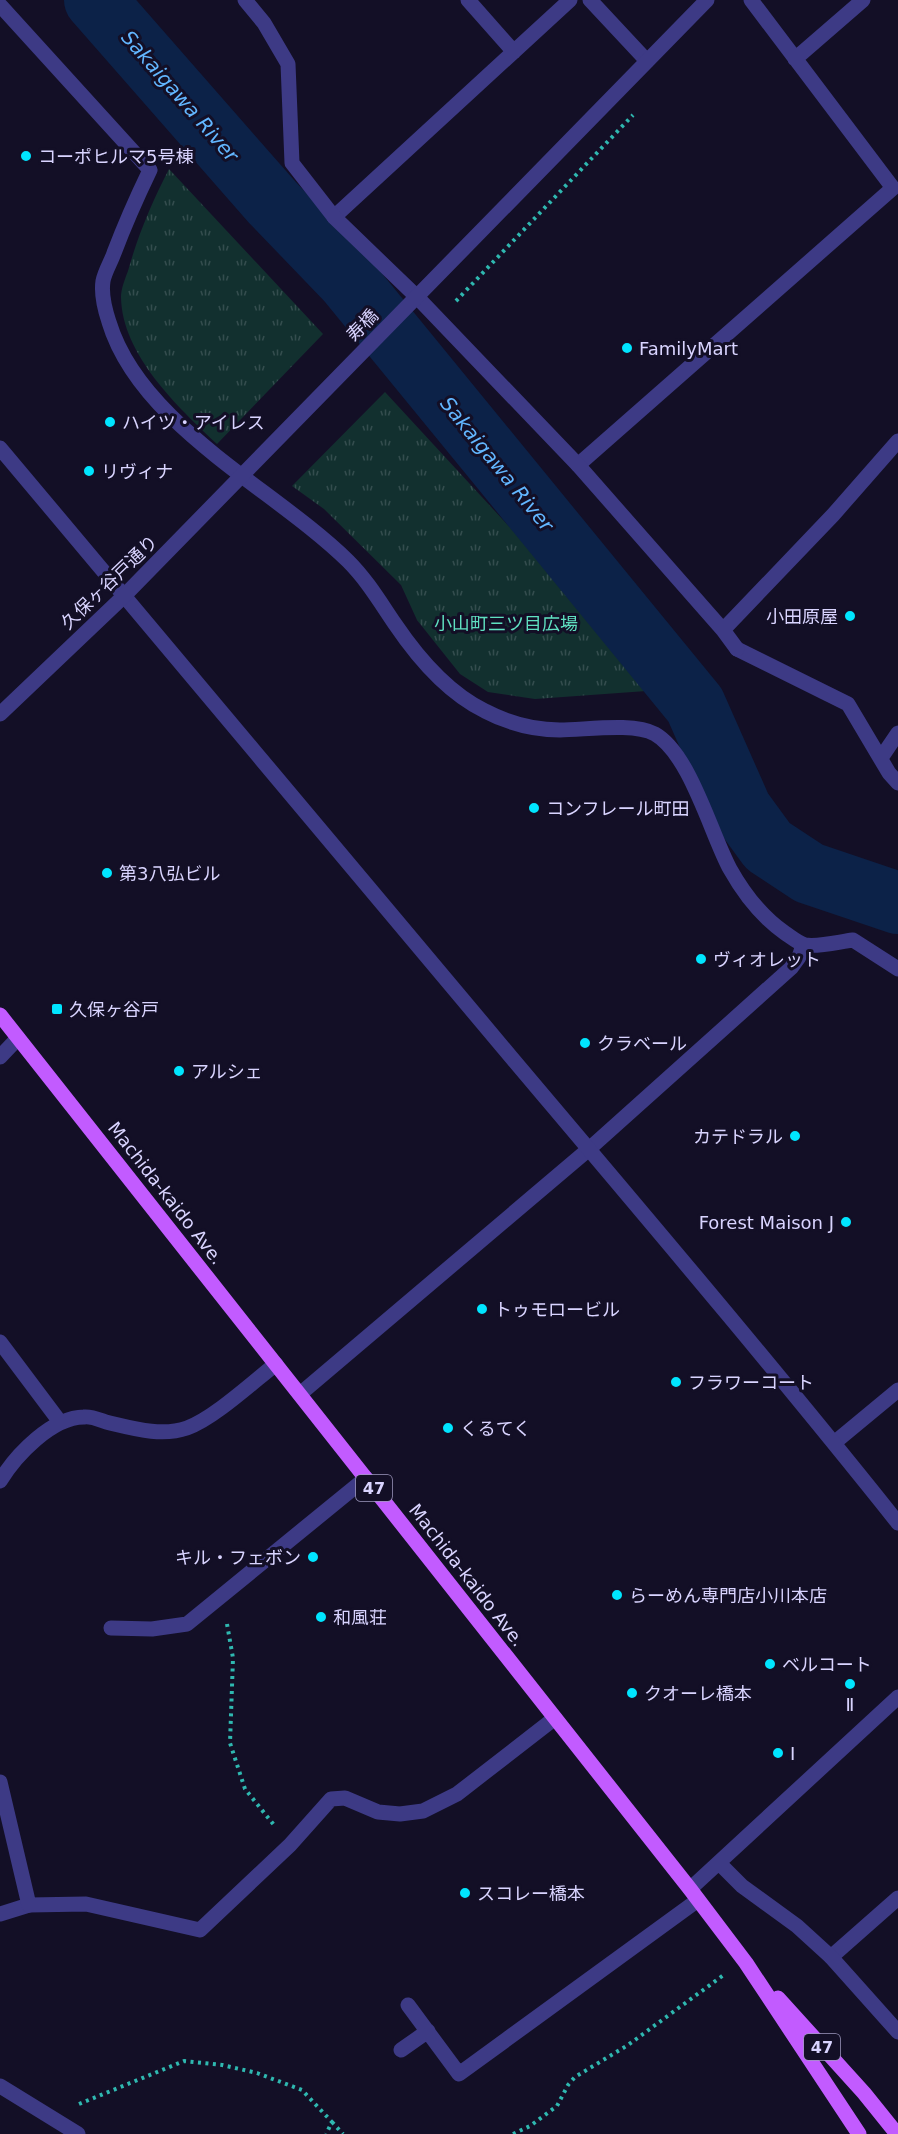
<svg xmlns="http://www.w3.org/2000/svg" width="898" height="2134" font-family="'DejaVu Sans','Noto Sans JP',sans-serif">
	<defs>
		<pattern id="grass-tufts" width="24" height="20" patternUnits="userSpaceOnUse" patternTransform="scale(1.5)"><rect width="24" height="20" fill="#12302f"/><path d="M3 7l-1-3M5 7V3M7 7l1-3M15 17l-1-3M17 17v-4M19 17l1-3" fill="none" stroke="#344d4e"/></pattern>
	</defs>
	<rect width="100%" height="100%" fill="#130f26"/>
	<path fill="url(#grass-tufts)" d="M 169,169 L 323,334 L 217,444 C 178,407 122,355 121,297 C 121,289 125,279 128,271 C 138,235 152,202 169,169 Z
		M 385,392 L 660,690 L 535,699 L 488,692 L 460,674 L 417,620 L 401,585 L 324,509 L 292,486 Z"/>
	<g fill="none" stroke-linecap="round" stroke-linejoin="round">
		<path stroke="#0c2248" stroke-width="62" d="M 95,0 L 272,202 L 348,281 L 695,705 L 741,809 L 768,846 L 809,873 L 898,903"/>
		<path stroke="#2fb8b0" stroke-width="4" stroke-dasharray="3 4.5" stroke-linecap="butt" d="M 456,301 L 633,115
			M 227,1624 L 233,1658 L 230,1743 L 245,1789 L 274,1825
			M 79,2104 L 184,2061 L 222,2065 L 257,2073 L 302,2090 L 332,2122 L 326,2134
			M 332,2122 L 343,2134
			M 513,2134 L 530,2126 L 557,2106 L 568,2085 L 575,2077 L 628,2045 L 725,1974"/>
		<path stroke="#3d3a85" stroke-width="15" d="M 468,0 L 514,52
			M 590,0 L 647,61
			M 0,5 L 150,170 C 137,197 125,224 114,253 C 111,262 105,271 103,281 C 101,294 105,310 109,322 C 140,425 275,489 348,561 C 367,580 380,602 395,624 C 418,658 448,693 485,711 C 508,723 533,730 560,730 C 585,730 634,722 655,734 C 690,754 711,834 730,869 C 744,894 762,917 785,933 C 791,937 798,943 805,945 C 820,947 838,942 853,940 L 898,969
			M 795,59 L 863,0
			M 334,217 L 570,0
			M 578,465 L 893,188 L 751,0
			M 737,649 L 848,704 L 889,773 L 898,783
			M 881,758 L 898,733
			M 0,1057 L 18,1038
			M 300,1394 L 589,1149 L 791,968 L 799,957 L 803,945
			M 834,1443 L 898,1390
			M 111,1628 L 152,1629 L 187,1624 L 366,1478
			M 0,1914 L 29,1905
			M 831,1957 L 898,1898"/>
		<path stroke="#3d3a85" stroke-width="15" d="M 245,0 L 264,23 L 288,64 L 292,163 L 334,217 L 417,297 L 578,465 L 723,630 L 737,649
			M 0,448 C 170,651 341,854 511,1057 C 641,1211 772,1365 898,1523
			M 723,630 L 833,515 L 898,441
			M 0,1342 L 60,1422
			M 0,1481 C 16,1455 52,1417 84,1417 C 91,1416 100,1420 106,1422 C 132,1428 161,1437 187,1428 C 213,1419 253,1382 276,1364
			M 0,1782 L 29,1905 L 86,1904 L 200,1930 L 290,1845 L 331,1799 L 345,1798 L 378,1812 L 400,1814 L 423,1811 L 457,1794 L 555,1718
			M 719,1863 L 742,1886 L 797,1926 L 831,1957 L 898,2032
			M 690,1889 L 898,1697
			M 408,2005 L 459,2074 L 698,1900
			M 401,2050 L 428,2031
			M 0,2086 L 78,2134"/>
		<path stroke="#3d3a85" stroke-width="15" d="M 0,714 L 123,597 L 707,0"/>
		<path stroke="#c25bff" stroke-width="15" d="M 0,1015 L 690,1889 L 746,1963 L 859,2134
			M 778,1998 L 864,2093 L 897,2134"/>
	</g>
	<g fill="#00e5ff" stroke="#130f26" stroke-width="2">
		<circle cx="26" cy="156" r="6"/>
		<circle cx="627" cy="348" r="6"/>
		<circle cx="110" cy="422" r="6"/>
		<circle cx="89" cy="471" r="6"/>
		<circle cx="850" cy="616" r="6"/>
		<circle cx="534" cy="808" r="6"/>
		<circle cx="107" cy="873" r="6"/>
		<circle cx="701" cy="959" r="6"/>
		<rect x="51" y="1003" width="12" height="12" rx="3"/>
		<circle cx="585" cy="1043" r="6"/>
		<circle cx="179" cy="1071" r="6"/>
		<circle cx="795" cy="1136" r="6"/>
		<circle cx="846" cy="1222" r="6"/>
		<circle cx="482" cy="1309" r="6"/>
		<circle cx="676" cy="1382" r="6"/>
		<circle cx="448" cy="1428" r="6"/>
		<circle cx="313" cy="1557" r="6"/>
		<circle cx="617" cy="1595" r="6"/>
		<circle cx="321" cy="1617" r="6"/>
		<circle cx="770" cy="1664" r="6"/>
		<circle cx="850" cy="1684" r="6"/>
		<circle cx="632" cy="1693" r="6"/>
		<circle cx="778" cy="1753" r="6"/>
		<circle cx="465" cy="1893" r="6"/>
	</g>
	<g text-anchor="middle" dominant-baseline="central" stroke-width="6" stroke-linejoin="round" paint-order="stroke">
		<g fill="#130f26" stroke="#9e99be" stroke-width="1.5">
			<rect x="356" y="1475" width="36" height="26" rx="4.5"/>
			<rect x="804" y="2034" width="36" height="26" rx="4.5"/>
		</g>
		<g font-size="16" font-weight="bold" fill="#d9d4ff">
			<text x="374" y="1488">47</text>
			<text x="822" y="2047">47</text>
		</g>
		<g font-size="18" fill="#d9d4ff" stroke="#130f26" text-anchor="start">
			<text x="38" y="156">コーポヒルマ5号棟</text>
			<text x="639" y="348">FamilyMart</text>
			<text x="122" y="422">ハイツ・アイレス</text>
			<text x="101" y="471">リヴィナ</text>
			<text x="838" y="616" text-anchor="end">小田原屋</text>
			<text x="546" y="808">コンフレール町田</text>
			<text x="119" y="873">第3八弘ビル</text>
			<text x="713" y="959">ヴィオレット</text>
			<text x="69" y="1009">久保ヶ谷戸</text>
			<text x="597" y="1043">クラベール</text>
			<text x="191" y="1071">アルシェ</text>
			<text x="783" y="1136" text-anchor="end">カテドラル</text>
			<text x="834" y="1222" text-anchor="end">Forest Maison J</text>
			<text x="494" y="1309">トゥモロービル</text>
			<text x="688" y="1382">フラワーコート</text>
			<text x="460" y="1428">くるてく</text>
			<text x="301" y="1557" text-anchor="end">キル・フェボン</text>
			<text x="629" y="1595">らーめん専門店小川本店</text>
			<text x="333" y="1617">和風荘</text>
			<text x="782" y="1664">ベルコート</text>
			<text x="644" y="1693">クオーレ橋本</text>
			<text x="850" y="1704" text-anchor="middle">Ⅱ</text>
			<text x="790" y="1753">Ⅰ</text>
			<text x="477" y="1893">スコレー橋本</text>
		</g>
		<g font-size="18" fill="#d9d4ff" stroke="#130f26">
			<text transform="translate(362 325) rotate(-46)">寿橋</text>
			<text transform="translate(109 582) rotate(-44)">久保ヶ谷戸通り</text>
			<text transform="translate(166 1193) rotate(52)">Machida-kaido Ave.</text>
			<text transform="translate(467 1575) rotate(52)">Machida-kaido Ave.</text>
		</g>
		<g font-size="18" fill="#5fe0c0" stroke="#130f26">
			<text x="506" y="623">小山町三ツ目広場</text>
		</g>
		<g font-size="20" font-style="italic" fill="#62b6ff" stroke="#130f26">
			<text transform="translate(180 96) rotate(49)">Sakaigawa River</text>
			<text transform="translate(497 464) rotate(51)">Sakaigawa River</text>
		</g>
	</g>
</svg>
